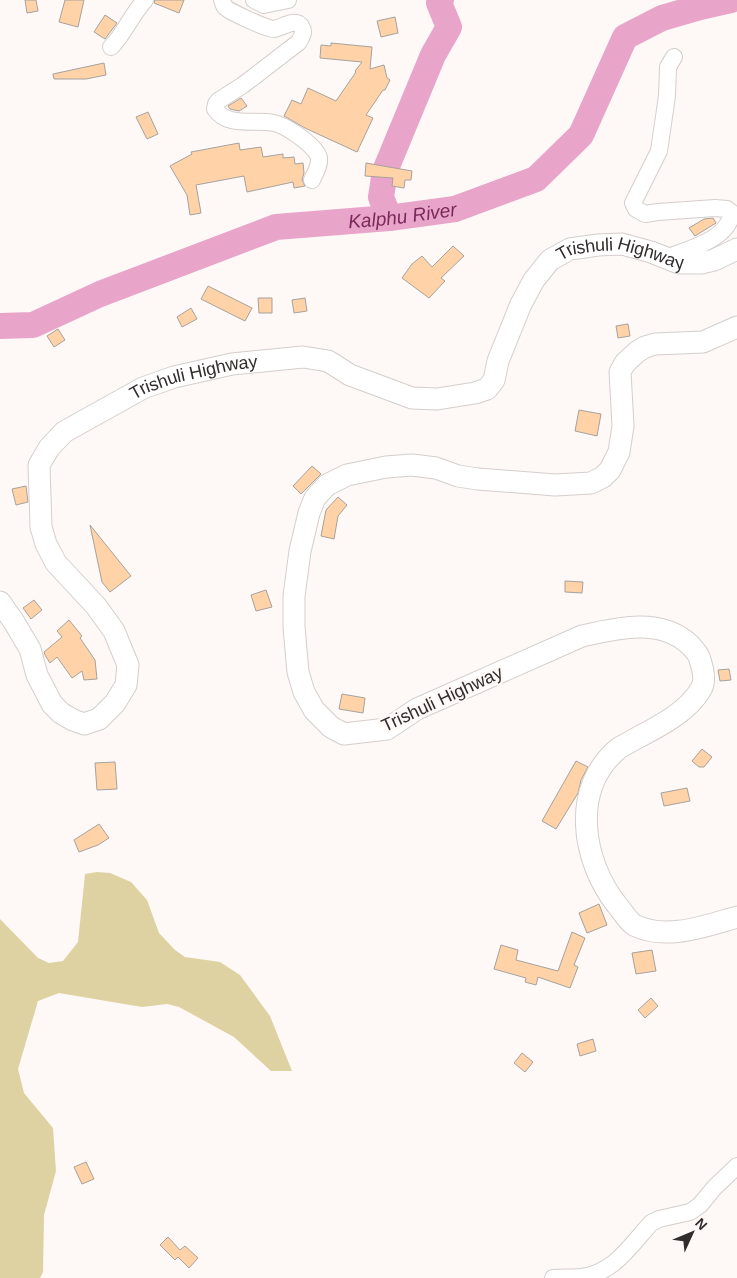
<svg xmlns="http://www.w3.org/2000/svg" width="737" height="1278" font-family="Helvetica,sans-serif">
	<rect width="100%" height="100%" fill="#fef8f6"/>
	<path fill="#dfd2a2" d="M 97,872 L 110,873 L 131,882 L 147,900 L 159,933 L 175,950 L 185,957 L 220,962 L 240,975 L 270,1016 L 292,1071 L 271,1071 L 234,1037 L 179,1007 L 167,1004 L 142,1007 L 59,993 L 38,1001 L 18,1069 L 24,1093 L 53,1128 L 56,1171 L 44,1215 L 43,1272 L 40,1278 L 0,1278 L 0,919 L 38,958 L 49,963 L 63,961 L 78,942 L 85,874 Z"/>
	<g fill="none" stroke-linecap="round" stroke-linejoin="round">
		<g stroke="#e9a4c9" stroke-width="26">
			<path d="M 389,218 L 381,197 L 385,171 L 433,55 L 449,27 L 439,3 L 441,0"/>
			<path id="s1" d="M 0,326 L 33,325 L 100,294 L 276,227 L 389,218 L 455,209 L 536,179 L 581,135 L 625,37 L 662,18 L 700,7 L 731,0"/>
		</g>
	</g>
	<path fill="#ffd3a7" stroke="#a6a29e" d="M 25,0 L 36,0 L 38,11 L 27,13 Z
		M 65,0 L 84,0 L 78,27 L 59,22 Z
		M 155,0 L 184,0 L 179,13 L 154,3 Z
		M 105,15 L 117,23 L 105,39 L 94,32 Z
		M 395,17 L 398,33 L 381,37 L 377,21 Z
		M 331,43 L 372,47 L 370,69 L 384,65 L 387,78 L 390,80 L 385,90 L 383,90 L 366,115 L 373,118 L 357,152 L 305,128 L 284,116 L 292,100 L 301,104 L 308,88 L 336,101 L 356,72 L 355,71 L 362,62 L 320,58 L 321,45 L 331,46 Z
		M 104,63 L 106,75 L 86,79 L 54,79 L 53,74 Z
		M 241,98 L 247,106 L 239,111 L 230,109 L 228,106 Z
		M 148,112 L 158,134 L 147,139 L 136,117 Z
		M 239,143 L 240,150 L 261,147 L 263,157 L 283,154 L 283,158 L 294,157 L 295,164 L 303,163 L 304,173 L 302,180 L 305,186 L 294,188 L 293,182 L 247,192 L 244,176 L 196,185 L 201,213 L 190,215 L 187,195 L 170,166 L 192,154 L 191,152 Z
		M 366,163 L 412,171 L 411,180 L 405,180 L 404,188 L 392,186 L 393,178 L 365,176 Z
		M 713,218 L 716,223 L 695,236 L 689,228 L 704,219 Z
		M 453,246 L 464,256 L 441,278 L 445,281 L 429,298 L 402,278 L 412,264 L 422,256 L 432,267 Z
		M 208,286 L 252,308 L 245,321 L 201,299 Z
		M 258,298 L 272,298 L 272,313 L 259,313 Z
		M 305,298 L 307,311 L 294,313 L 292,300 Z
		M 191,308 L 197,319 L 182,327 L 177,317 Z
		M 628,324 L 630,336 L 618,338 L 616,326 Z
		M 58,329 L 65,340 L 54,347 L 47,336 Z
		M 579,410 L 601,414 L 597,436 L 575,431 Z
		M 312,466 L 321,474 L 301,494 L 293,486 Z
		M 26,486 L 28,502 L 16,505 L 12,489 Z
		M 338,497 L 347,505 L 338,516 L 334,539 L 321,536 L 326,510 Z
		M 90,525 L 131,576 L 110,592 L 102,582 Z
		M 565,581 L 583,582 L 582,593 L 565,592 Z
		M 266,590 L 272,607 L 256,611 L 251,595 Z
		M 34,600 L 42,610 L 31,619 L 23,608 Z
		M 69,620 L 82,636 L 80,638 L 95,660 L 97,679 L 84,680 L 82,671 L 72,678 L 57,657 L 50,663 L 45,655 L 44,652 L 62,637 L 57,631 Z
		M 729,669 L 731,680 L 720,681 L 718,670 Z
		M 342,694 L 365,698 L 363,713 L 339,709 Z
		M 702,749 L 712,757 L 704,767 L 699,767 L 692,761 Z
		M 576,761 L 588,767 L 581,780 L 578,793 L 556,829 L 542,821 Z
		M 115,762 L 117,789 L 97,790 L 95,763 Z
		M 687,788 L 690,801 L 664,806 L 661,793 Z
		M 99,824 L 109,838 L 98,845 L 79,852 L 74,840 Z
		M 599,904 L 607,925 L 587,933 L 579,913 Z
		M 572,932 L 585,938 L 574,965 L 578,967 L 570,988 L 538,977 L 536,985 L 525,982 L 526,978 L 494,969 L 501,945 L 518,950 L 516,960 L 558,971 Z
		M 652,950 L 656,971 L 636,974 L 632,953 Z
		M 651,998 L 658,1006 L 645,1018 L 638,1010 Z
		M 593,1039 L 596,1051 L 580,1056 L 577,1044 Z
		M 522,1053 L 533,1062 L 525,1072 L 514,1063 Z
		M 86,1162 L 94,1179 L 82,1184 L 74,1167 Z
		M 168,1237 L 180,1250 L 185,1246 L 198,1258 L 189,1268 L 178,1257 L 175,1260 L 160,1245 Z"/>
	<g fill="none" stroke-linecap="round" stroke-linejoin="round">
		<defs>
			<path id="minor" d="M 222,0 C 223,2 223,5 225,7 C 228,11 269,30 274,29 C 282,28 297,16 302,28 C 305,33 301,37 299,42 L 243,85 L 218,101 L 216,104 L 215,109 C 228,128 254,119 274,123 C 285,125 317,146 319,158 C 320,166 315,173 312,180
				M 254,0 L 264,5 L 288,0
				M 111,47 C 125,33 131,15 145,0
				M 666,258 C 688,249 728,240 732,213 L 727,209 L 715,208 L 658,212 L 645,214 L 636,209 L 633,203 L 659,151 L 667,96 L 668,67 L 674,57
				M 553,1278 C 562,1277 572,1278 581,1277 C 613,1274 631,1245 651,1223 L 659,1219 L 690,1212 L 700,1205 L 714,1188 L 737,1166"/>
			<g id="tertiary">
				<path d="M 737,327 L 703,342 L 655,344 L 645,347 L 637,352 L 625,363 L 620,372 L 623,426 L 619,452 L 610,470 L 603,477 L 591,483 L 555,485 L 478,479 L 458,476 L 436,468 L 412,465 L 386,467 L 347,475 L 327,485 L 315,498 L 309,513 L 300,551 L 294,596 L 294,627 L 298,672 L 304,692 L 314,710 L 331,727 L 344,734 L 387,729 L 417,709 L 582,636 C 617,628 661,617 690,645 C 694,649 699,654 700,660 C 703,669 706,681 701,689 C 688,712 658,727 635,739 C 630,742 624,745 619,748 C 570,788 582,861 617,905 C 622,911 628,921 634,925 C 666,941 705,926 737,917"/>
				<path id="s2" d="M 0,602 L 14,622 L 30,649 L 37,675 L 52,704 L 61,713 L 73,720 L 84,724 L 99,719 L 115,703 L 126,685 L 128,665 L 114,631 L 96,606 L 56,563 L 46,544 L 41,527 L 39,465 L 49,448 L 64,432 L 143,388 L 174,377 L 232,364 L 303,357 L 328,361 L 350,375 L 412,398 L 437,399 L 475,393 L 487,389 L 494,380 L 498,361 L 521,304 L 534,280 L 550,260 L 570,249 L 598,245 L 622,244 L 651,252 L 679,263 L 701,263 L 714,260 L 737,249"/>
			</g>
		</defs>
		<use href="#minor" stroke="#d4cecc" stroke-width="18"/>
		<use href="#tertiary" stroke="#d4cecc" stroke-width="23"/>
		<use href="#minor" stroke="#fff" stroke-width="16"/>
		<use href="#tertiary" stroke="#fff" stroke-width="21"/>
	</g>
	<g text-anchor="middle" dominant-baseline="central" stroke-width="5" stroke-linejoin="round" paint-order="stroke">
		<g font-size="18" fill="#302d2c" stroke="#fef8f6">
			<text stroke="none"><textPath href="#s2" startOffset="1170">Trishuli Highway</textPath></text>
			<text stroke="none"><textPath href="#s2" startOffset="645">Trishuli Highway</textPath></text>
			<text transform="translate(442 699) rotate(-25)">Trishuli Highway</text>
		</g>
		<g font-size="19" font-style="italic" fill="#79295a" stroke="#fef8f6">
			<text stroke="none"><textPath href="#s1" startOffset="422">Kalphu River</textPath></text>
		</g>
	</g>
	<g transform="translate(692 1233) rotate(46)" stroke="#fef8f6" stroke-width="4" paint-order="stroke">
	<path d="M0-4L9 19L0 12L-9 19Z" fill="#302d2c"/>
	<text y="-8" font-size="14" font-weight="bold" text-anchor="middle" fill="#302d2c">N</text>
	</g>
</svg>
